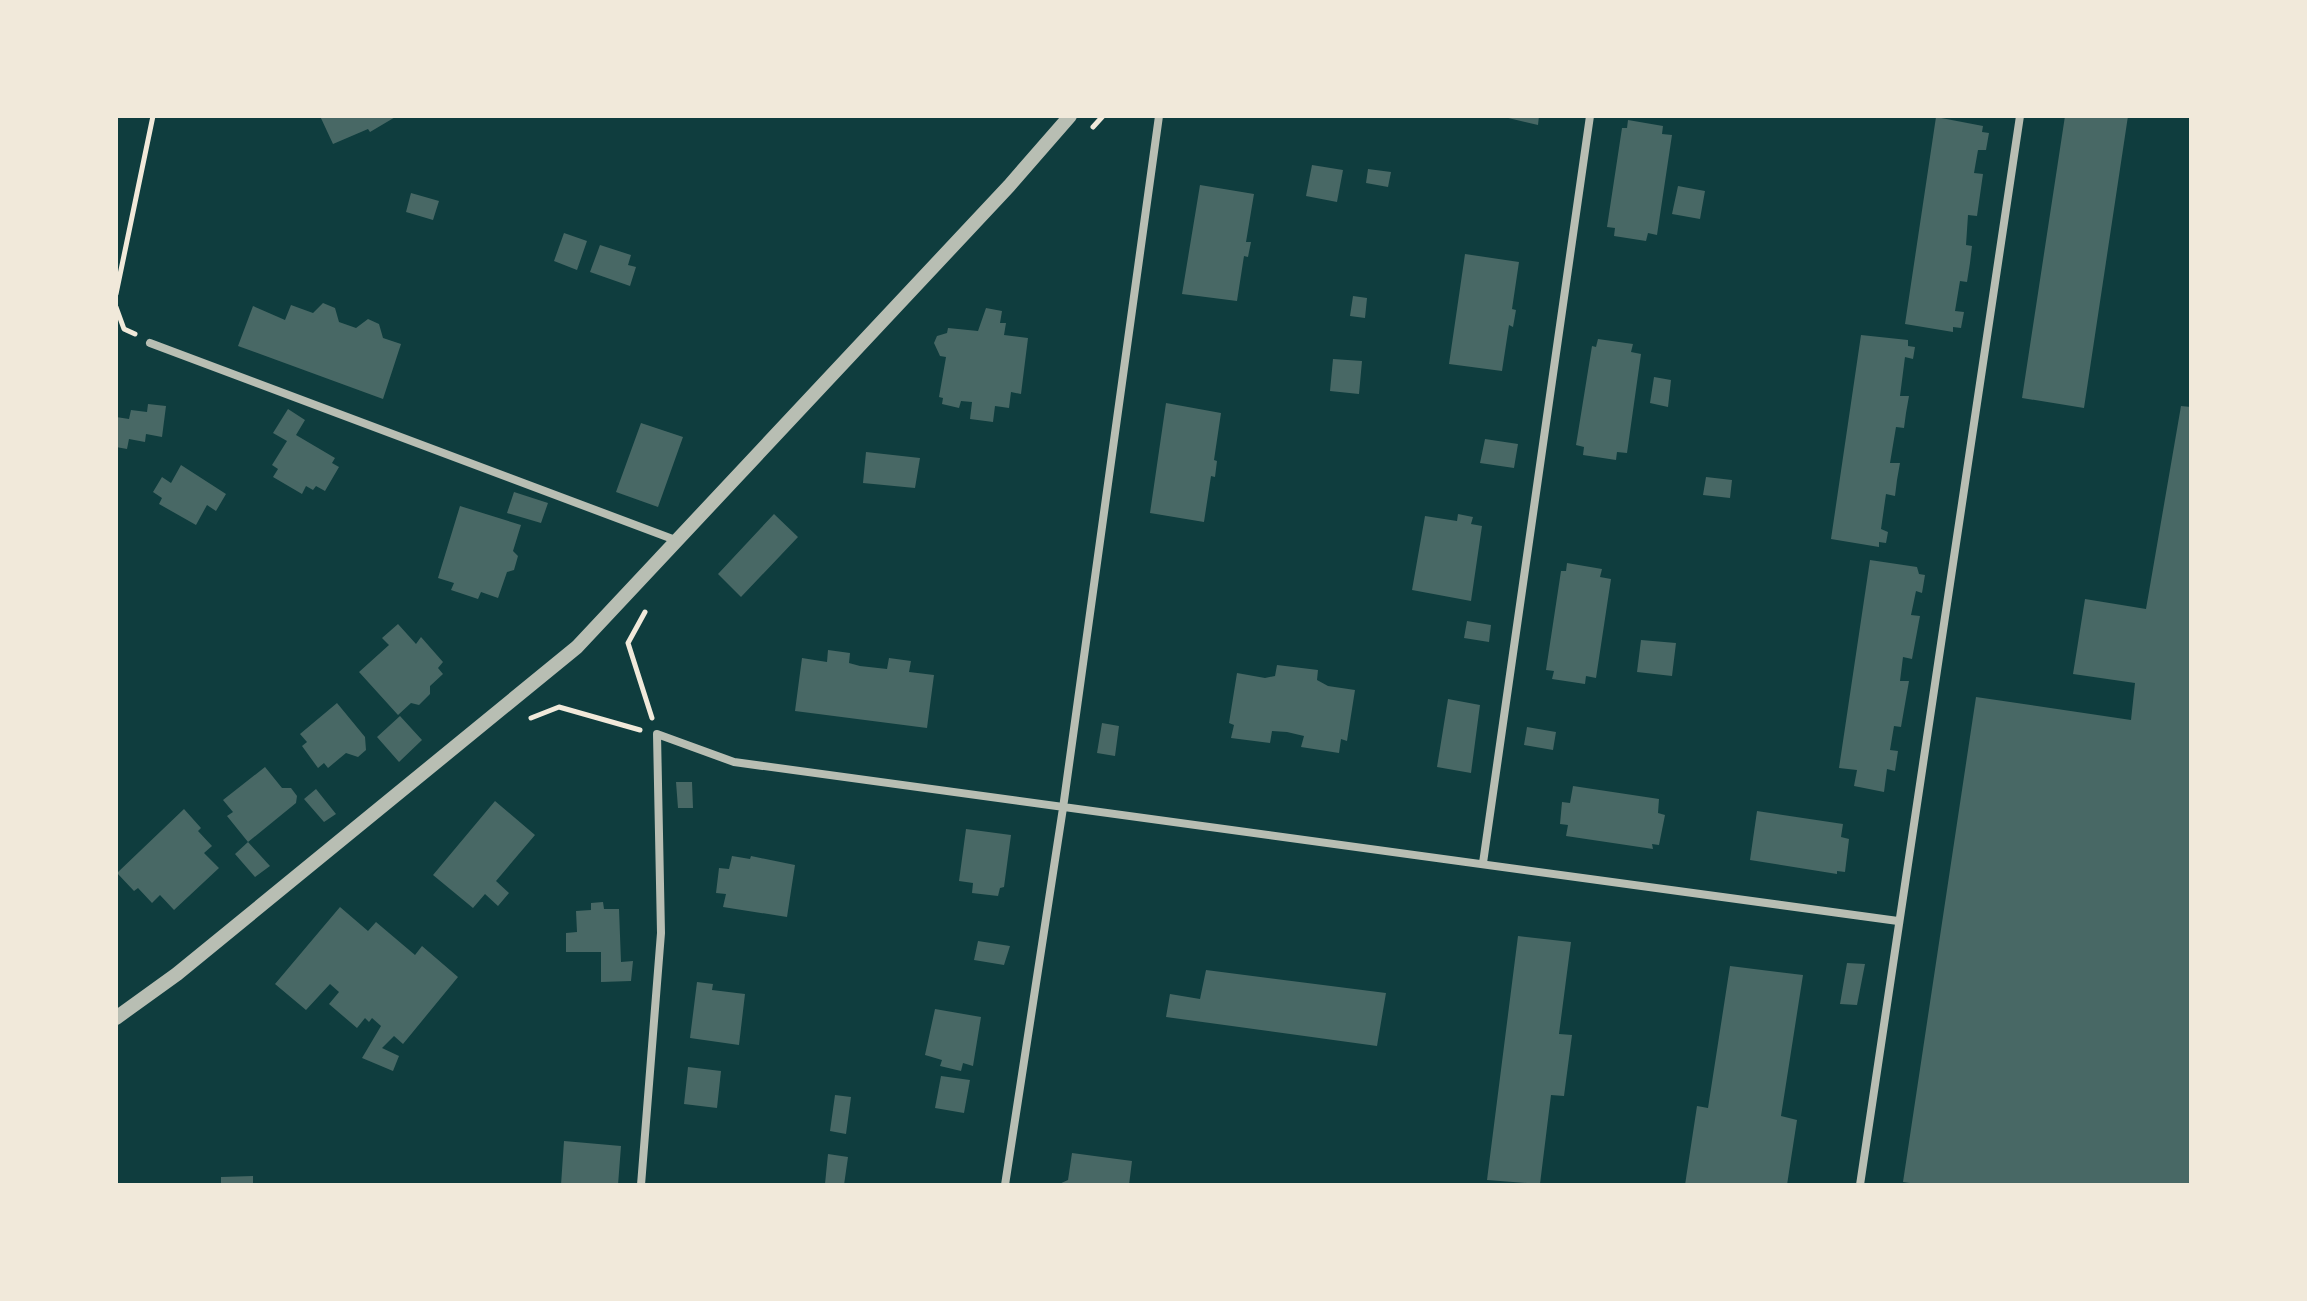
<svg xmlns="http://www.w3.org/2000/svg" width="2307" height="1301" font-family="Lato,sans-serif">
	<rect width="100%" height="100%" fill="#0f3d3e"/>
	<path fill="#486865" d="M 320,116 L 397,116 L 370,132 L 368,129 L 333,144 Z
		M 1500,116 L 1539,116 L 1538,125 Z
		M 2065,116 L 2128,116 L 2084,408 L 2022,398 Z
		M 1936,117 L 1983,126 L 1982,132 L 1989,133 L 1986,150 L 1978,150 L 1974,173 L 1983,174 L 1977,216 L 1968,215 L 1966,245 L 1972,246 L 1970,263 L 1967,282 L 1960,281 L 1955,311 L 1964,312 L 1961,328 L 1953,327 L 1953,332 L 1905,324 Z
		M 1628,120 L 1663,126 L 1662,134 L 1672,135 L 1657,235 L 1648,233 L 1646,241 L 1614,236 L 1615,228 L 1607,227 L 1622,128 L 1627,128 Z
		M 1312,165 L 1343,170 L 1337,202 L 1306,196 Z
		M 1368,169 L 1391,172 L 1388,187 L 1366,183 Z
		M 1200,185 L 1254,194 L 1246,242 L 1251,242 L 1248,257 L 1244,256 L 1237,301 L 1182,294 Z
		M 1678,186 L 1705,191 L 1700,219 L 1672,214 Z
		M 411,193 L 439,201 L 433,220 L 406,212 Z
		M 564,233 L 587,241 L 577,270 L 554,261 Z
		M 600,245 L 631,255 L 628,265 L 636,267 L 630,286 L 590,272 Z
		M 1465,254 L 1519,262 L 1512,309 L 1516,310 L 1513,327 L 1509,325 L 1502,371 L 1449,364 Z
		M 1353,296 L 1367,298 L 1365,318 L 1350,316 Z
		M 323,303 L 335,308 L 339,322 L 356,328 L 368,319 L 379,324 L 383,338 L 401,344 L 383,399 L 238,346 L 253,306 L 285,320 L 291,305 L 313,313 Z
		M 986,308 L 1002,311 L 1000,323 L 1006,323 L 1004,335 L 1028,338 L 1021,394 L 1011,392 L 1009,408 L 995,406 L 993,422 L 970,419 L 972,402 L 961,401 L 959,408 L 942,404 L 943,398 L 939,397 L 946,357 L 940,356 L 934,343 L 937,336 L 947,333 L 948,328 L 978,331 Z
		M 1861,335 L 1908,340 L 1908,346 L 1915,347 L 1913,359 L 1905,357 L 1900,396 L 1909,396 L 1906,413 L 1904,428 L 1896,427 L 1890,463 L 1900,463 L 1897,480 L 1895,496 L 1886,494 L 1881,529 L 1888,532 L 1886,543 L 1879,542 L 1879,547 L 1831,539 Z
		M 1598,339 L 1633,344 L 1631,352 L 1641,354 L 1627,453 L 1617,452 L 1616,460 L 1583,455 L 1584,447 L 1576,445 L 1592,346 L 1596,347 Z
		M 1333,359 L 1362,361 L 1359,394 L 1330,391 Z
		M 1654,377 L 1671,380 L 1668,407 L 1650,403 Z
		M 1166,403 L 1221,413 L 1214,460 L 1217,461 L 1215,477 L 1211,476 L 1204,522 L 1150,513 Z
		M 148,404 L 166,406 L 162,437 L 146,434 L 145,442 L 129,439 L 127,449 L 116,447 L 116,417 L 129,419 L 131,410 L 147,412 Z
		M 2181,406 L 2191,407 L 2191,1185 L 1924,1185 L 1903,1182 L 1976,697 L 2131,720 L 2135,683 L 2073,674 L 2085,599 L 2146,609 Z
		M 288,409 L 305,420 L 296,435 L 335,458 L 332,463 L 339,467 L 325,491 L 316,486 L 313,490 L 306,486 L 302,494 L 273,477 L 278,469 L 272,465 L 287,441 L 273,433 Z
		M 641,423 L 683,437 L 658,507 L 616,492 Z
		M 1485,439 L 1518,444 L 1514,468 L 1480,463 Z
		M 866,452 L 920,458 L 915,488 L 863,483 Z
		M 181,465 L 226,494 L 216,511 L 207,505 L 196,525 L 159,504 L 162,498 L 153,492 L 162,477 L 171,483 Z
		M 1706,477 L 1732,480 L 1730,498 L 1703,495 Z
		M 514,492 L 548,503 L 541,523 L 507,513 Z
		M 460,506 L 521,525 L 513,551 L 518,556 L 514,570 L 507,572 L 498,598 L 481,592 L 478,599 L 451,590 L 454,583 L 438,578 Z
		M 774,514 L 798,537 L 741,597 L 718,574 Z
		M 1458,514 L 1473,517 L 1471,524 L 1482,526 L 1471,601 L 1412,590 L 1425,516 L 1457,521 Z
		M 1870,560 L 1917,567 L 1919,574 L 1925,575 L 1922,593 L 1916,591 L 1911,615 L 1920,616 L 1912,659 L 1903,657 L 1900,681 L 1909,681 L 1901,727 L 1894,726 L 1890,750 L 1898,751 L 1895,771 L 1887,769 L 1884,792 L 1854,786 L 1857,770 L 1839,768 Z
		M 1567,563 L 1602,569 L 1600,577 L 1611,579 L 1596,678 L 1586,676 L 1585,684 L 1552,679 L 1554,671 L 1546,670 L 1561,571 L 1566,571 Z
		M 1467,621 L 1491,625 L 1489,642 L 1464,638 Z
		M 398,624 L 416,644 L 421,637 L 443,662 L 438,668 L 443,674 L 430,686 L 430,694 L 419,705 L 411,703 L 398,715 L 359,672 L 389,645 L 382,638 Z
		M 1641,640 L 1676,643 L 1672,676 L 1637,672 Z
		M 828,650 L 850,653 L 849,663 L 860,666 L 887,669 L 889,658 L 911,661 L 909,672 L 934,675 L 927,728 L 795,711 L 802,658 L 827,662 Z
		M 1277,665 L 1318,670 L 1317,680 L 1328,686 L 1355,690 L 1347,741 L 1341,739 L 1339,753 L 1301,747 L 1304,736 L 1287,732 L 1272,731 L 1270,743 L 1231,738 L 1234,725 L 1229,723 L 1237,673 L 1265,678 L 1275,676 Z
		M 1448,699 L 1480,705 L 1471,773 L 1437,767 Z
		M 337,703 L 365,737 L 366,750 L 358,757 L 346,753 L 328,768 L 324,763 L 318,768 L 302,746 L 307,742 L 300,734 Z
		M 400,716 L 422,740 L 399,762 L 377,737 Z
		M 1102,723 L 1119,726 L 1115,756 L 1097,753 Z
		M 1527,727 L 1556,732 L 1553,750 L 1524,745 Z
		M 265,767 L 282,788 L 291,788 L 297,796 L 296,803 L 248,842 L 227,816 L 233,812 L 223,800 Z
		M 676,782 L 692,782 L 693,808 L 678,808 Z
		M 1573,786 L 1659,799 L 1658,813 L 1665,815 L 1659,845 L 1652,844 L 1653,849 L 1566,836 L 1568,825 L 1560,824 L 1562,802 L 1570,803 Z
		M 316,789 L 336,814 L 324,822 L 304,799 Z
		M 495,801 L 535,835 L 496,881 L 509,893 L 498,906 L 485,894 L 473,908 L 433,875 Z
		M 184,809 L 201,828 L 198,831 L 212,846 L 204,853 L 219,868 L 174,910 L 160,895 L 152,903 L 138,888 L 134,891 L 117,873 Z
		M 1757,811 L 1843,824 L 1841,837 L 1849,839 L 1845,872 L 1837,871 L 1837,874 L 1750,860 Z
		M 966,829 L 1011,835 L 1004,887 L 1000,888 L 998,896 L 972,893 L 973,883 L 959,881 Z
		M 248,842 L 270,866 L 255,877 L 235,854 Z
		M 732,856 L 750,859 L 751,856 L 795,865 L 787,917 L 723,907 L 726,894 L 716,893 L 719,868 L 729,869 Z
		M 603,902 L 604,909 L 619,909 L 621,962 L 633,961 L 631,981 L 601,982 L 601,952 L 566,952 L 566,933 L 577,932 L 576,911 L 591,910 L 591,903 Z
		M 340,907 L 368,931 L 376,922 L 415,955 L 422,946 L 458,977 L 403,1044 L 394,1036 L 382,1048 L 399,1056 L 393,1071 L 362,1058 L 381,1026 L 372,1018 L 369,1022 L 365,1018 L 357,1028 L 329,1004 L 339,992 L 330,984 L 306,1010 L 275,984 Z
		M 1518,936 L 1571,942 L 1559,1034 L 1572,1035 L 1564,1096 L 1551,1095 L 1540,1184 L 1487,1180 Z
		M 978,941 L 1010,946 L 1004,965 L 974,960 Z
		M 1847,963 L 1865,964 L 1857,1005 L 1840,1004 Z
		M 1730,966 L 1803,975 L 1781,1116 L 1797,1120 L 1787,1185 L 1685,1185 L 1697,1106 L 1708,1108 Z
		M 1206,970 L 1386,993 L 1377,1046 L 1166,1017 L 1170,994 L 1200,999 Z
		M 697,982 L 713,984 L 712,990 L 745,994 L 739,1045 L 690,1038 Z
		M 935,1009 L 981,1017 L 973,1066 L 963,1063 L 961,1071 L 940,1066 L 942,1060 L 925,1055 Z
		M 688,1067 L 721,1071 L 717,1108 L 684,1104 Z
		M 941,1076 L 970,1080 L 964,1113 L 935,1108 Z
		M 835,1095 L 851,1097 L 846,1134 L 830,1131 Z
		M 564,1141 L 621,1146 L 618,1185 L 561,1185 Z
		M 1072,1153 L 1132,1161 L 1129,1185 L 1057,1185 L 1068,1180 Z
		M 828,1154 L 848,1157 L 844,1185 L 825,1184 Z
		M 253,1176 L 253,1185 L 221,1185 L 221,1177 Z"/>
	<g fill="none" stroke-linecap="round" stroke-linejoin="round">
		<path stroke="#f1e9da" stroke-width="5" d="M 1093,127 L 1103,116
			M 116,294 L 153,116
			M 116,307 L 124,329 L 135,334
			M 645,612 L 628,643 L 652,718
			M 531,718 L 559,707 L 640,730"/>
		<path stroke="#b8beb3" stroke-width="8" d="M 150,343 L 678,541
			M 1483,863 L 1590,116
			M 641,1185 L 661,933 L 657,734 L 734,762 L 1898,921
			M 1005,1185 L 1063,808 L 1159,116
			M 1860,1185 L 2020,116"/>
		<path stroke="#b8beb3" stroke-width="14" d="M 116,1018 L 177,974 L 577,647 L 1009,186 L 1070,116"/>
	</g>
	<rect width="2307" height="1301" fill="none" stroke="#f1e9da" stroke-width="236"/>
</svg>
